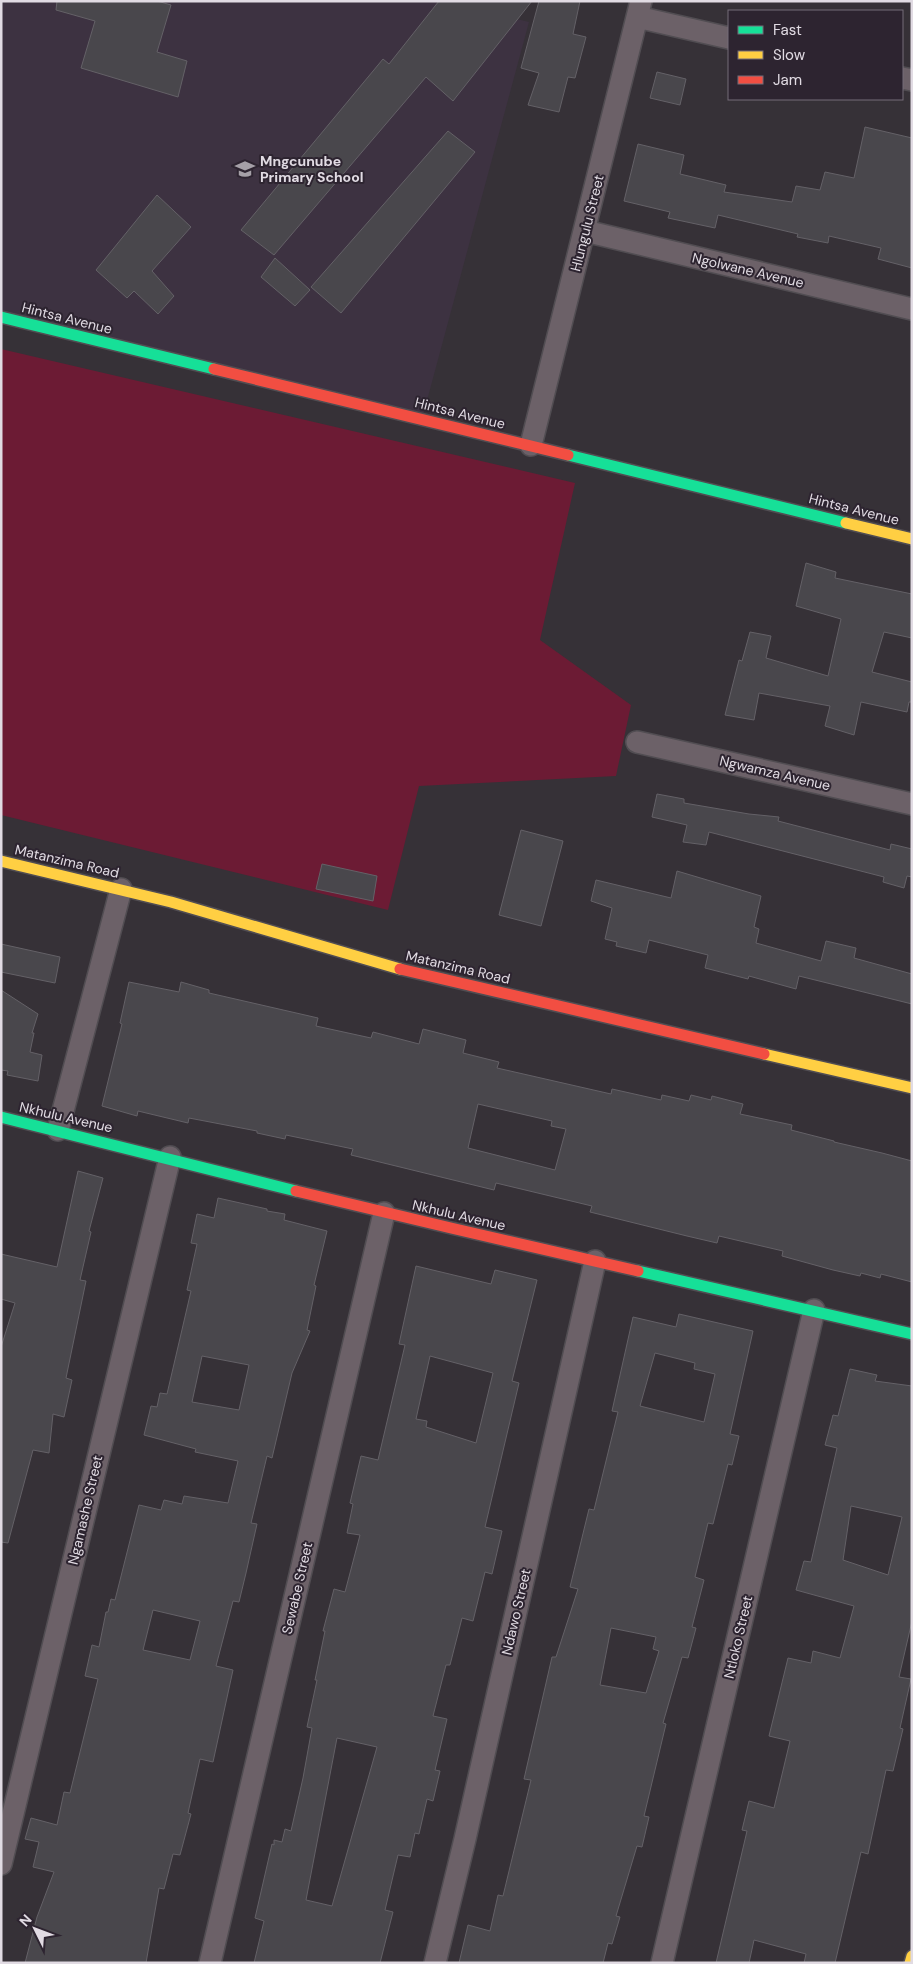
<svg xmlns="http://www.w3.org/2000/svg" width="913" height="1964" font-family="'DM Sans',sans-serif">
	<rect width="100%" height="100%" fill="#363137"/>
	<path fill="#3d3241" d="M 1,1 L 443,1 L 529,22 L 422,419 L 1,317 Z"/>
	<path fill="#6c1b34" d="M 1,349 L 575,483 L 540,640 L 631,705 L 616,776 L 419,786 L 388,910 L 1,815 Z"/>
	<path fill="#49474c" stroke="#646167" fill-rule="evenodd" d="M 57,1 L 157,1 L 171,5 L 157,52 L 187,61 L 178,97 L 81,68 L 95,21 L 56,10 Z
		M 439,1 L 532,1 L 453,101 L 426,77 L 274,255 L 241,230 L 383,59 L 389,64 Z
		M 539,1 L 580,1 L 573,34 L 586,37 L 575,78 L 568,77 L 559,112 L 528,105 L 539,73 L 521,68 Z
		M 657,72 L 686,79 L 680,105 L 650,98 Z
		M 865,127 L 912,138 L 912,268 L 878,259 L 881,248 L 829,236 L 828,243 L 797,237 L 798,234 L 718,215 L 715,228 L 668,218 L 670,212 L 624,201 L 638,144 L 684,155 L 680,174 L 726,185 L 724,192 L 792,202 L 796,186 L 820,190 L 825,172 L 854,178 Z
		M 448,131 L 475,152 L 341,313 L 311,287 Z
		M 157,195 L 191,227 L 152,271 L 174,296 L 158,314 L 134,291 L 127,298 L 96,270 Z
		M 275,258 L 310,290 L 295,306 L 261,277 Z
		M 806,563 L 836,572 L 835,578 L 912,594 L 912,638 L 884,632 L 872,672 L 912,682 L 912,702 L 909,702 L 907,712 L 861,702 L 854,735 L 825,726 L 830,706 L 759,693 L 754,720 L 725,715 L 739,660 L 742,661 L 750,632 L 771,636 L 766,658 L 828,676 L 841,619 L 796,606 Z
		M 657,794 L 684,799 L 684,803 L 749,814 L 779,817 L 778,821 L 890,850 L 891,844 L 912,849 L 912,877 L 907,876 L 904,888 L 883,882 L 884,877 L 709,832 L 706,845 L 683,842 L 687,825 L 652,817 Z
		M 521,830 L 563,841 L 541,926 L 499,915 Z
		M 322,864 L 377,876 L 373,901 L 316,889 Z
		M 677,871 L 761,896 L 754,927 L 759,929 L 756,943 L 821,961 L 826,941 L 856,948 L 854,958 L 912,974 L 912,1004 L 799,976 L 796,989 L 749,976 L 748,979 L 705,968 L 708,955 L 649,940 L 646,953 L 616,946 L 617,942 L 605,939 L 612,908 L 591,901 L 596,880 L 671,898 Z
		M 1,944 L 60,957 L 55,983 L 1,972 Z
		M 129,982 L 179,992 L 181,982 L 209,990 L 209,993 L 318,1018 L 316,1026 L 371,1038 L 373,1032 L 419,1044 L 423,1029 L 466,1040 L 463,1053 L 499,1062 L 497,1068 L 611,1094 L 612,1089 L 661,1100 L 662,1095 L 689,1101 L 691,1095 L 711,1100 L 712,1096 L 743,1104 L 740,1114 L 792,1125 L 791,1130 L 834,1141 L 834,1142 L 882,1153 L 912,1161 L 912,1282 L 881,1274 L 880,1278 L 861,1273 L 860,1276 L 833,1270 L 782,1256 L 783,1251 L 719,1236 L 717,1243 L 687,1236 L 590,1212 L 592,1206 L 496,1183 L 494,1190 L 351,1155 L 353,1149 L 286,1135 L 285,1139 L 257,1133 L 257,1131 L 189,1118 L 188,1123 L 138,1111 L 137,1116 L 102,1106 L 122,1024 L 120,1023 ZM 478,1104 L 552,1121 L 551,1126 L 566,1129 L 555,1170 L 468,1148 Z
		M 1,990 L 38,1014 L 32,1033 L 34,1033 L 30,1052 L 42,1055 L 38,1081 L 7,1075 L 8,1071 L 1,1070 Z
		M 78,1171 L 103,1178 L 89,1231 L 91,1232 L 80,1280 L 86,1281 L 66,1378 L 72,1380 L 64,1417 L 53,1414 L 49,1453 L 33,1450 L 8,1543 L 1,1542 L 1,1347 L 15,1303 L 1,1299 L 1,1254 L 57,1267 Z
		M 218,1198 L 267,1209 L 267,1211 L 285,1214 L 284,1220 L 327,1231 L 314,1285 L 316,1286 L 307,1330 L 310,1331 L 292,1373 L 272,1458 L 267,1456 L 251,1523 L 257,1524 L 246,1573 L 239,1602 L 233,1601 L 216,1666 L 233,1670 L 213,1762 L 200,1759 L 188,1813 L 191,1814 L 180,1855 L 173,1854 L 164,1889 L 159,1888 L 146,1963 L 25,1963 L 37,1917 L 54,1872 L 33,1867 L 39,1842 L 25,1839 L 31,1818 L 57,1825 L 64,1792 L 70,1793 L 98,1679 L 85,1676 L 92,1645 L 99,1647 L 106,1612 L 108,1612 L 111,1599 L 115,1600 L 139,1505 L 161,1510 L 164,1500 L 182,1504 L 184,1496 L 228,1503 L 238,1461 L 195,1452 L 196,1449 L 144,1435 L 151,1406 L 157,1407 L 160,1393 L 167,1394 L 191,1291 L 187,1290 L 197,1244 L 191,1243 L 197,1214 L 214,1218 ZM 202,1356 L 249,1365 L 239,1410 L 192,1402 ZM 153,1610 L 200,1621 L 190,1660 L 143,1650 Z
		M 416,1266 L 491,1284 L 495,1270 L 537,1280 L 512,1381 L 519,1383 L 485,1527 L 502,1531 L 498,1548 L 492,1574 L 485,1572 L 473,1621 L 462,1618 L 450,1665 L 446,1665 L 433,1716 L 447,1719 L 435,1770 L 440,1771 L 433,1801 L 427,1799 L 419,1834 L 415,1833 L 410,1857 L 398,1855 L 385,1910 L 393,1912 L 380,1963 L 254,1963 L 264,1921 L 255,1918 L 272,1844 L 274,1845 L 274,1840 L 282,1842 L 285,1829 L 291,1831 L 303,1778 L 312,1728 L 307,1727 L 317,1680 L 315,1680 L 325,1631 L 323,1631 L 334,1589 L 345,1592 L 360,1535 L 347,1533 L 353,1504 L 350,1503 L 361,1456 L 378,1460 L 405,1345 L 399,1344 ZM 430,1356 L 493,1373 L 476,1443 L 426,1427 L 427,1421 L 416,1419 ZM 337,1738 L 377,1747 L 332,1906 L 306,1900 Z
		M 679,1314 L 753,1331 L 730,1434 L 739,1436 L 732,1465 L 728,1464 L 713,1524 L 708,1523 L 695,1577 L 704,1580 L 692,1627 L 696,1628 L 688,1658 L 682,1657 L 663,1723 L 666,1724 L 644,1816 L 649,1817 L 642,1847 L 637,1846 L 616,1916 L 620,1917 L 612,1944 L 608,1943 L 603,1963 L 459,1963 L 468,1925 L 490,1931 L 498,1895 L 503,1896 L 531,1780 L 524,1779 L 552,1657 L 556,1657 L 578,1589 L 570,1587 L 589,1509 L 594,1510 L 618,1412 L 612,1411 L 633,1317 L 676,1327 ZM 655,1353 L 695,1363 L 694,1369 L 715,1374 L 704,1422 L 640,1406 ZM 611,1628 L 656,1637 L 653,1649 L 659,1651 L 646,1693 L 600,1685 Z
		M 850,1369 L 877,1375 L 875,1381 L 912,1386 L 912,1621 L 899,1677 L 911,1679 L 900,1728 L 903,1729 L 893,1771 L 886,1770 L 868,1854 L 861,1852 L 835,1963 L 804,1963 L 806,1954 L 754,1940 L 749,1963 L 716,1963 L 747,1831 L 742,1830 L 749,1801 L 774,1808 L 790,1741 L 769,1736 L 788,1658 L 811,1663 L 813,1651 L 840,1658 L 854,1606 L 796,1590 L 804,1561 L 811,1562 L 837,1448 L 825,1445 L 833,1415 L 838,1416 ZM 851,1506 L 902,1517 L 888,1575 L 843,1560 Z"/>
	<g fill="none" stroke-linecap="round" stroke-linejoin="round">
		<defs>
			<path id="street" d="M 637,17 L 729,38
				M 902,78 L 912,80
				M 585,231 L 912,309
				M 531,445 L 641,1
				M 637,742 L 912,804
				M 58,1130 L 121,889
				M 1,1864 L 170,1157
				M 210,1963 L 384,1213
				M 435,1963 L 465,1839 L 595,1261
				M 662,1963 L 814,1310"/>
			<path id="fast" d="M 1,317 L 214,369
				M 568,455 L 846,523
				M 1,1117 L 296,1191
				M 638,1271 L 912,1334"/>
			<path id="slow" d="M 846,523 L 912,539
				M 1,861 L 171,902 L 400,969
				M 764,1054 L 912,1088
				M 910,1963 L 912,1956"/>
			<path id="jam" d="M 214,369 L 568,455
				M 400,969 L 764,1054
				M 296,1191 L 451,1228 L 638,1271"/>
		</defs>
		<use href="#street" stroke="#514d52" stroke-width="24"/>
		<use href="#fast" stroke="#514d52" stroke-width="14"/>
		<use href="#slow" stroke="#514d52" stroke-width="14"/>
		<use href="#jam" stroke="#514d52" stroke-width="14"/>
		<use href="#street" stroke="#6c6168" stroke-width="21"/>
		<use href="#fast" stroke="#16e098" stroke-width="11"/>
		<use href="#slow" stroke="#ffcf43" stroke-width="11"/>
		<use href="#jam" stroke="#f24e42" stroke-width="11"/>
	</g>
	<defs>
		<symbol id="school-bare" viewBox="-9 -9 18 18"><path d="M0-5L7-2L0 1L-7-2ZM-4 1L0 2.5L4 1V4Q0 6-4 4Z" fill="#a5a0a7" stroke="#2d2430" stroke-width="2.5" paint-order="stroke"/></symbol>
	</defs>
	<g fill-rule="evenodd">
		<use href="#school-bare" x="231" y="155" width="28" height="28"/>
	</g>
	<g text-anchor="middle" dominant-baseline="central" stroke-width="4" stroke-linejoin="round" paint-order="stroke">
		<g font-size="14" font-weight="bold" fill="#e1dbe3" stroke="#2d2430" text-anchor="start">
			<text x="260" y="161">Mngcunube<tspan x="260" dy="16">Primary School</tspan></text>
		</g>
		<g font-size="14" fill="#e1dbe3" stroke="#2d2430">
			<text transform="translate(587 223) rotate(-76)">Hlungulu Street</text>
			<text transform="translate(748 270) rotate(13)">Ngolwane Avenue</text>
			<text transform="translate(67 318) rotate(14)">Hintsa Avenue</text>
			<text transform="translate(460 413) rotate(14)">Hintsa Avenue</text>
			<text transform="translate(854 509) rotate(14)">Hintsa Avenue</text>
			<text transform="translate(775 773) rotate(13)">Ngwamza Avenue</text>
			<text transform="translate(67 861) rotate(13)">Matanzima Road</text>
			<text transform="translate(458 967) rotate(13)">Matanzima Road</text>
			<text transform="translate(66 1117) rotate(13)">Nkhulu Avenue</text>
			<text transform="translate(459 1215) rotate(13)">Nkhulu Avenue</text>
			<text transform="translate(85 1510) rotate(-77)">Ngamashe Street</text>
			<text transform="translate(297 1588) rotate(-77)">Sewabe Street</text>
			<text transform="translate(516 1612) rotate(-77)">Ndawo Street</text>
			<text transform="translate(738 1637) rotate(-77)">Ntloko Street</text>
		</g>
	</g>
	<rect width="913" height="1964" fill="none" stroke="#e1dbe3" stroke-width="5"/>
	<rect x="728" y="10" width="175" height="90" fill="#2d2430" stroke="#756d78"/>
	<rect x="738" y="26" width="25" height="8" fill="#16e098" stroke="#756d78"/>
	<text x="773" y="35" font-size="15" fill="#e1dbe3">Fast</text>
	<rect x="738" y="51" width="25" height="8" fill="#ffcf43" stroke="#756d78"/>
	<text x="773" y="60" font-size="15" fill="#e1dbe3">Slow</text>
	<rect x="738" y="76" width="25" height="8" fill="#f24e42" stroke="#756d78"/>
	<text x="773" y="85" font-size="15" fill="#e1dbe3">Jam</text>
	<g transform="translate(35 1929) rotate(312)" stroke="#2d2430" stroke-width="4" paint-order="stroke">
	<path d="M0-4L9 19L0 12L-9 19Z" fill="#e1dbe3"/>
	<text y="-8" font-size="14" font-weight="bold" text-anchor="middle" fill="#e1dbe3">N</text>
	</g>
</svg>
